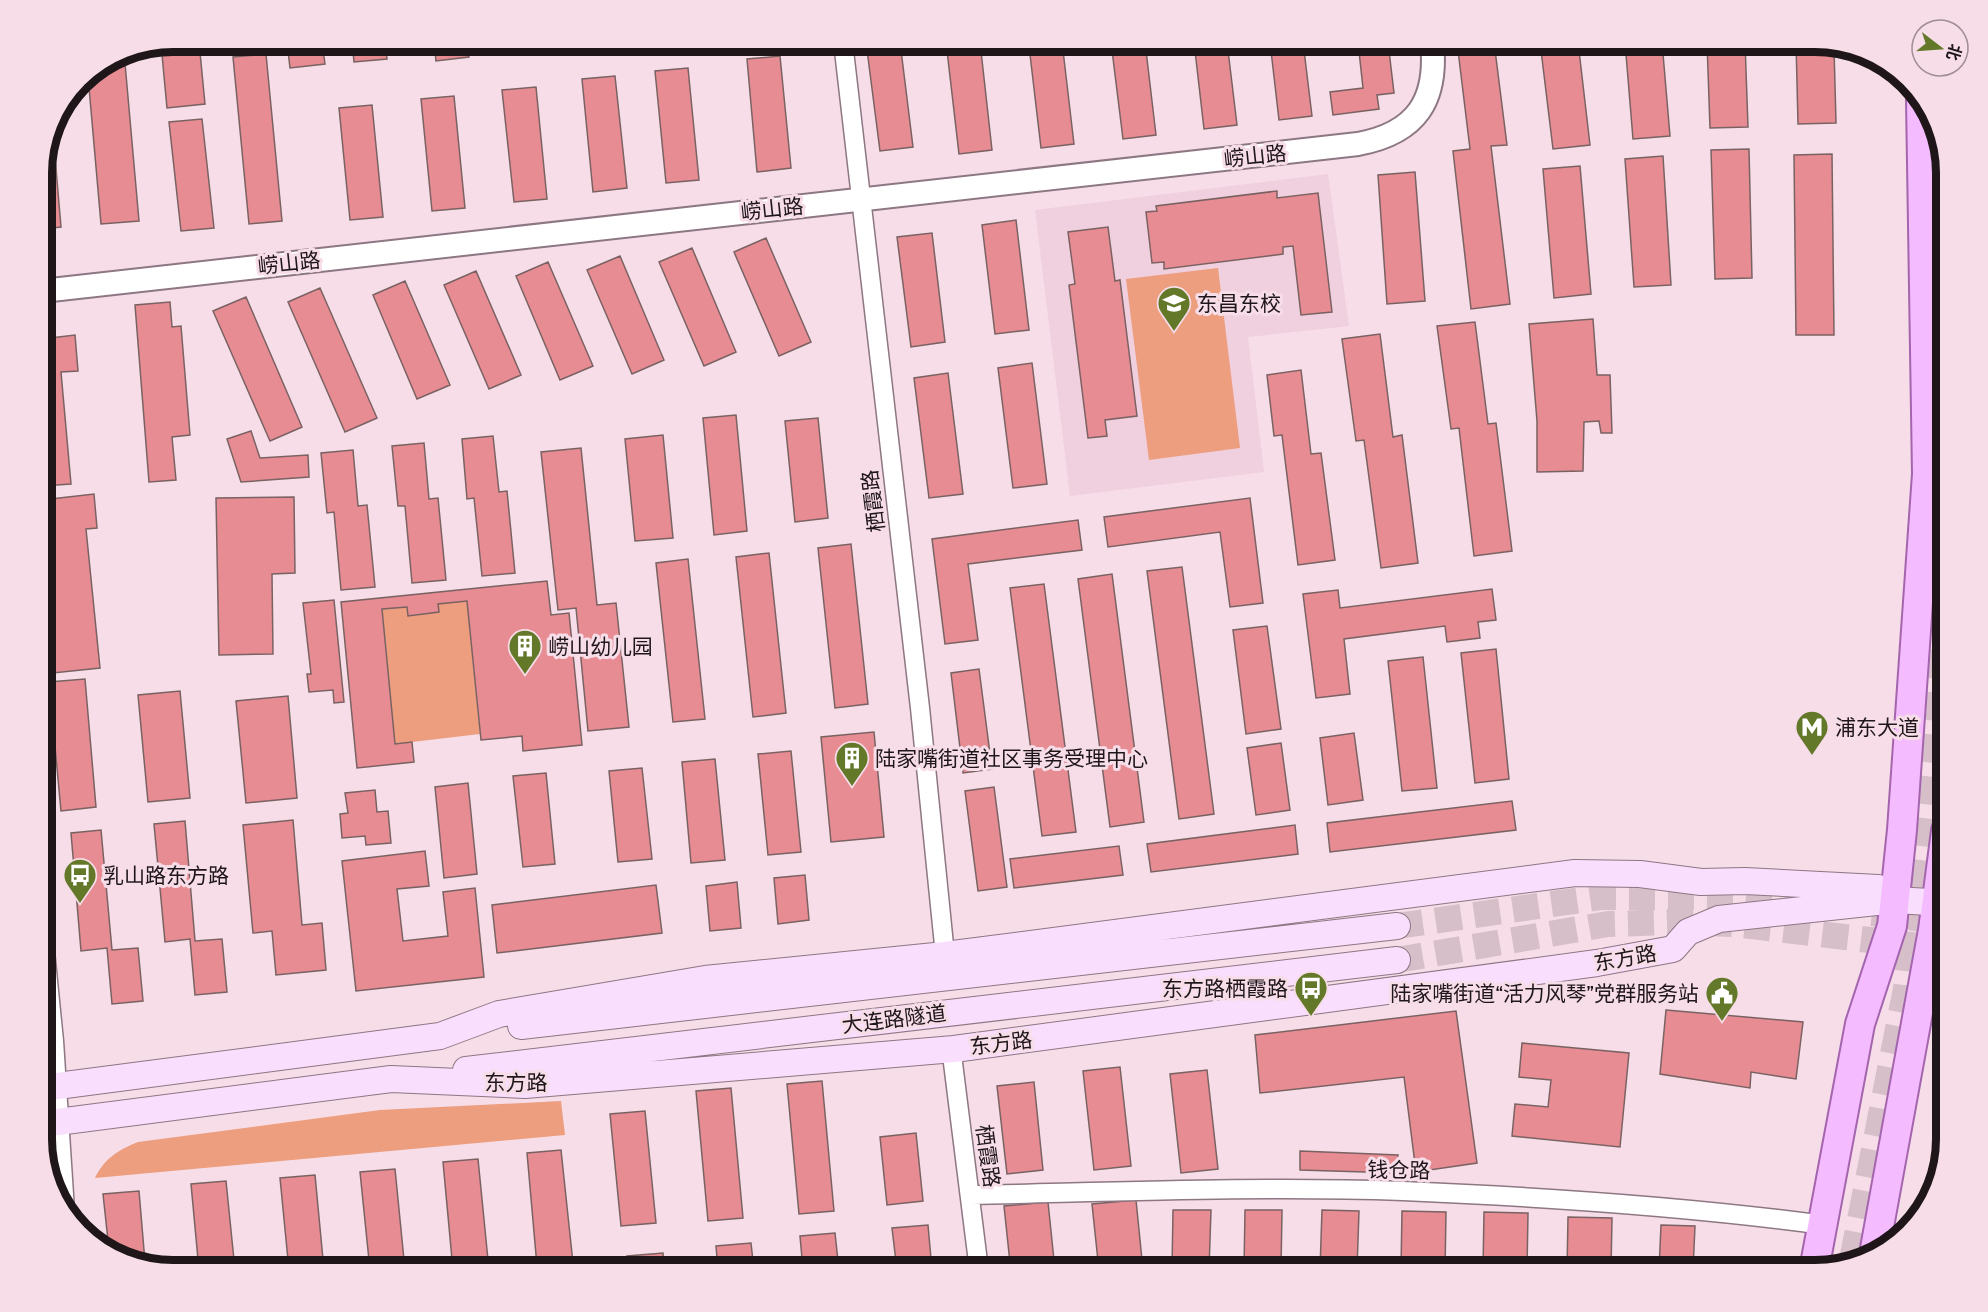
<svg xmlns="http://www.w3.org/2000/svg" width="1988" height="1312" font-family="Cabin,'Noto Sans SC',sans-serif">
	<rect width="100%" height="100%" fill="#f6dde8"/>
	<path fill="#f0cfde" d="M 1328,174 L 1349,326 L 1248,337 L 1264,472 L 1070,496 L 1035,210 Z"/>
	<path fill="#ec9e7f" d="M 1218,268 L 1240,448 L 1149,460 L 1126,279 Z
		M 467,601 L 480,734 L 395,744 L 382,609 L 407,607 L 409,616 L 438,612 L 438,604 Z
		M 561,1101 L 565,1135 L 95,1178 C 104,1159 118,1150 138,1142 L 380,1110 Z"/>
	<path fill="#e78c93" stroke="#7a6263" stroke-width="1.5" d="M 173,42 L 199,42 L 205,104 L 167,108 L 161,44 Z
		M 287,42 L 322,42 L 325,64 L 290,68 Z
		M 352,42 L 385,42 L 387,59 L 354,62 Z
		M 434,42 L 467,42 L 469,57 L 436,61 Z
		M 510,42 L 537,42 L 511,45 Z
		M 866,42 L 900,42 L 913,147 L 880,151 Z
		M 946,42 L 980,42 L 992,150 L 959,154 Z
		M 1062,42 L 1074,144 L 1041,148 L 1029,46 Z
		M 1111,42 L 1145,42 L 1156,135 L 1123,139 Z
		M 1194,42 L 1227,42 L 1237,125 L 1204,129 Z
		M 1270,42 L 1303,42 L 1312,116 L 1279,120 Z
		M 1358,42 L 1388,42 L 1394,93 L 1377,95 L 1379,109 L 1333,115 L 1330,92 L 1363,88 Z
		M 1457,42 L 1494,42 L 1507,145 L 1491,146 L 1510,304 L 1471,309 L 1453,151 L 1470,149 Z
		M 1540,42 L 1578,42 L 1590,145 L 1553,149 Z
		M 1625,42 L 1662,42 L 1670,136 L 1633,139 Z
		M 1707,42 L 1745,42 L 1748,127 L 1710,128 Z
		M 1796,42 L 1815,42 L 1834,48 L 1836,123 L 1798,124 Z
		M 124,52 L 139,221 L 101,224 L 88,76 Z
		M 266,54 L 282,221 L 249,224 L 233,57 Z
		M 780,56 L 791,168 L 757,172 L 747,59 Z
		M 688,68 L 699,180 L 666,183 L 655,71 Z
		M 615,76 L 627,188 L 593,192 L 582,79 Z
		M 536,87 L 547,199 L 514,202 L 502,90 Z
		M 454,96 L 465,208 L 432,211 L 421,99 Z
		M 372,105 L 383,217 L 350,220 L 339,108 Z
		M 202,119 L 214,228 L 181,231 L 169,122 Z
		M 52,122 L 61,227 L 42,229 L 42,165 Z
		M 1749,149 L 1752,278 L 1715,279 L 1711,150 Z
		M 1832,154 L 1834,335 L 1796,335 L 1794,155 Z
		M 1663,156 L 1671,285 L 1634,287 L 1625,159 Z
		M 1580,166 L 1591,294 L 1554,298 L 1543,169 Z
		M 1415,172 L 1425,301 L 1387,304 L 1378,175 Z
		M 1277,191 L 1277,198 L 1318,193 L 1332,312 L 1301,315 L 1293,246 L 1283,247 L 1283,254 L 1164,269 L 1164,262 L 1152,263 L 1146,212 L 1157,211 L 1156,206 Z
		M 1016,220 L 1029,330 L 995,334 L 982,225 Z
		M 1108,227 L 1115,281 L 1120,280 L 1137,416 L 1105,420 L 1107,436 L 1088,438 L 1069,285 L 1075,284 L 1068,232 Z
		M 932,233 L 945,342 L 911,347 L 897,237 Z
		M 766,238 L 811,342 L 779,356 L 734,252 Z
		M 692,248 L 736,352 L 704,366 L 659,262 Z
		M 620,256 L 664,360 L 632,374 L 587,270 Z
		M 548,262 L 593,366 L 560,380 L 516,276 Z
		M 476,271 L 521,375 L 489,389 L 444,285 Z
		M 405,281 L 450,385 L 417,399 L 373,295 Z
		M 320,288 L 377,418 L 345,432 L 288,302 Z
		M 246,297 L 302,427 L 270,441 L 213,311 Z
		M 170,302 L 172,327 L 181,326 L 190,435 L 172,437 L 176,480 L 149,482 L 135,305 Z
		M 1593,319 L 1597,375 L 1610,375 L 1612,433 L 1601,433 L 1599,421 L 1584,422 L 1583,471 L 1537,472 L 1537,421 L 1529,324 Z
		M 1475,322 L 1488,424 L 1496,423 L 1512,551 L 1474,556 L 1459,428 L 1451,429 L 1437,326 Z
		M 1380,334 L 1393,437 L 1402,435 L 1418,563 L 1381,568 L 1364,440 L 1356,441 L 1342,339 Z
		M 75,335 L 78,371 L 61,372 L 71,484 L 42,486 L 42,339 Z
		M 1032,363 L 1047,484 L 1013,488 L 998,368 Z
		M 1301,370 L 1311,454 L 1321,453 L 1335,560 L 1298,565 L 1282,435 L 1274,436 L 1267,375 Z
		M 948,373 L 963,494 L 929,498 L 914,378 Z
		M 736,415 L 747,531 L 714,535 L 703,418 Z
		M 818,418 L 828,518 L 795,522 L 785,421 Z
		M 251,431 L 260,458 L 308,455 L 309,477 L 241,482 L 227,439 Z
		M 663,435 L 673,538 L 635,541 L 625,439 Z
		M 493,436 L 499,492 L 507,491 L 515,573 L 482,576 L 474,498 L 467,499 L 462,439 Z
		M 424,443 L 429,499 L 438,498 L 446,580 L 412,583 L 405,506 L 398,506 L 392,446 Z
		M 581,448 L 597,605 L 616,603 L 629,727 L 588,731 L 576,608 L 558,610 L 541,452 Z
		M 353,450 L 358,506 L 367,505 L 375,587 L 341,590 L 334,512 L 327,513 L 321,453 Z
		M 94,494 L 97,528 L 86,529 L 100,668 L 53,673 L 42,571 L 42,500 Z
		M 294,497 L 295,573 L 272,574 L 273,654 L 219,655 L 216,498 Z
		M 1250,498 L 1263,603 L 1230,607 L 1220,532 L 1108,547 L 1104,517 Z
		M 1078,520 L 1082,550 L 968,564 L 978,640 L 945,644 L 932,539 Z
		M 851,544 L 868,704 L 835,708 L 818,548 Z
		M 769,553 L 786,713 L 753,717 L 736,557 Z
		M 688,559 L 705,719 L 673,722 L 656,563 Z
		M 1182,567 L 1214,814 L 1179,819 L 1147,571 Z
		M 1112,574 L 1144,822 L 1110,827 L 1078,579 Z
		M 547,581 L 551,615 L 569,613 L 582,745 L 523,751 L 522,736 L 481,740 L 467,601 L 438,604 L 439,612 L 408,616 L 407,607 L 382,609 L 395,744 L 412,742 L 414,762 L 357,768 L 341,602 Z
		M 1044,584 L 1076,832 L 1042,836 L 1010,588 Z
		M 1492,589 L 1496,620 L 1478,622 L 1480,638 L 1447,642 L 1445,626 L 1344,639 L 1350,694 L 1316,698 L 1303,594 L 1338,590 L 1340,608 Z
		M 334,600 L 344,702 L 334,703 L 333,690 L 309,692 L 307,674 L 311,674 L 303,603 Z
		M 1267,626 L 1281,729 L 1246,734 L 1233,630 Z
		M 1496,649 L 1509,779 L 1475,783 L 1461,653 Z
		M 1423,657 L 1437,788 L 1402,791 L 1388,661 Z
		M 979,669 L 992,769 L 963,773 L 951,673 Z
		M 85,679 L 96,807 L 61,811 L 49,682 Z
		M 180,691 L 190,798 L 148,802 L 138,695 Z
		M 288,696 L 297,798 L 246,803 L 236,701 Z
		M 874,732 L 884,837 L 831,842 L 821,737 Z
		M 1354,733 L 1363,800 L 1328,805 L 1320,738 Z
		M 1281,743 L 1290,810 L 1256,815 L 1247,748 Z
		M 791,751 L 801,852 L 768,855 L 758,754 Z
		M 715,759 L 725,860 L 691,863 L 682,762 Z
		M 642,768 L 652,859 L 618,862 L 609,771 Z
		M 546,773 L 555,864 L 523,867 L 513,776 Z
		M 468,783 L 477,874 L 444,878 L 435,787 Z
		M 994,787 L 1007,887 L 978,891 L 965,791 Z
		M 375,790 L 377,812 L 388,811 L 391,843 L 366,845 L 365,836 L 342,838 L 340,814 L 348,813 L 345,793 Z
		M 1512,801 L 1516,830 L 1330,852 L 1327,823 Z
		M 293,820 L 302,925 L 322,923 L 326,970 L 276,975 L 272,931 L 253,933 L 243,825 Z
		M 185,821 L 195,941 L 222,939 L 227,992 L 195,995 L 190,939 L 165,942 L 154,824 Z
		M 1295,825 L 1298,854 L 1151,872 L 1147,844 Z
		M 101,830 L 112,950 L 138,948 L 143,1001 L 112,1004 L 107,948 L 81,951 L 71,833 Z
		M 1119,846 L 1123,875 L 1014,888 L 1010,859 Z
		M 425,851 L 429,886 L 397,889 L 403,941 L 448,936 L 443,892 L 475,888 L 484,977 L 356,991 L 342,861 Z
		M 805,875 L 809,920 L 778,924 L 774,878 Z
		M 737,882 L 741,928 L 710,931 L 706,886 Z
		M 656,885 L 662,933 L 497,953 L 492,905 Z
		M 1666,1010 L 1803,1022 L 1796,1079 L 1751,1072 L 1750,1088 L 1660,1074 Z
		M 1456,1011 L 1477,1163 L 1416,1172 L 1404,1077 L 1260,1093 L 1255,1035 Z
		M 1522,1043 L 1629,1053 L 1620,1147 L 1512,1136 L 1515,1104 L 1548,1107 L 1551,1080 L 1519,1077 Z
		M 1120,1067 L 1131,1166 L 1094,1170 L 1083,1071 Z
		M 1207,1070 L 1218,1169 L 1181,1173 L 1170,1074 Z
		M 822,1081 L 834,1211 L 799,1214 L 787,1084 Z
		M 1034,1082 L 1043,1170 L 1007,1174 L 997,1086 Z
		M 731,1088 L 743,1218 L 708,1221 L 696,1091 Z
		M 645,1111 L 656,1223 L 621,1226 L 610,1114 Z
		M 916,1133 L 923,1201 L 887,1205 L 880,1137 Z
		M 561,1150 L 573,1263 L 537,1266 L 527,1153 Z
		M 1300,1151 L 1398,1155 L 1397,1173 L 1300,1170 Z
		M 478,1159 L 489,1270 L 453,1270 L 443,1162 Z
		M 395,1169 L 405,1270 L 370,1270 L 360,1172 Z
		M 315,1175 L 324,1270 L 289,1270 L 280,1178 Z
		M 226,1181 L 235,1270 L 199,1270 L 191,1184 Z
		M 139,1191 L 145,1262 L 109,1250 L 103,1194 Z
		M 1136,1200 L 1143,1270 L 1092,1270 L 1091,1262 L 1098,1261 L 1092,1204 Z
		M 1048,1202 L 1055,1270 L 1004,1270 L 1003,1264 L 1010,1263 L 1004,1206 Z
		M 1173,1210 L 1211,1210 L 1209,1270 L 1172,1270 Z
		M 1245,1210 L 1282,1210 L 1281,1270 L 1244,1270 Z
		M 1322,1210 L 1359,1211 L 1357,1270 L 1320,1270 Z
		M 1402,1211 L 1446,1212 L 1445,1270 L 1394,1270 L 1401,1268 Z
		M 1484,1212 L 1528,1213 L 1527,1270 L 1476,1270 L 1483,1269 Z
		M 1568,1217 L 1612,1218 L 1611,1270 L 1567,1270 Z
		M 928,1225 L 932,1270 L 897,1270 L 892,1228 Z
		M 1661,1225 L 1695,1226 L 1693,1270 L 1659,1270 Z
		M 835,1233 L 839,1270 L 803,1270 L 800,1236 Z
		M 751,1243 L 754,1270 L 718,1270 L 716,1246 Z
		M 663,1253 L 664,1270 L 629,1270 L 627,1256 Z"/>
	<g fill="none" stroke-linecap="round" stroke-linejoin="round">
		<path stroke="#d6bfc9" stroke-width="26" stroke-dasharray="26 13" stroke-linecap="butt" d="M 1872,913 L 1946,922
			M 1397,926 L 1602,897 L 1738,897 L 1803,905
			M 1397,960 L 1608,924 L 1673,922 L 1734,924 L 1946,949"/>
		<path stroke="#d6bfc9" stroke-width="28" stroke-dasharray="28 14" stroke-linecap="butt" d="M 1853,1260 L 1907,989 L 1946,640"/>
		<defs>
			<path id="minor" d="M 843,42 L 920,708 L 945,955
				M 1924,271 L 1946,277
				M 42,921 L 54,1041 L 65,1210
				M 954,1049 L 953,1063 L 979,1270
				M 971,1195 C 1114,1192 1259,1186 1403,1191 C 1543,1197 1684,1206 1824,1225"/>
			<path id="tertiary" d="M 42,291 L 1358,144 C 1417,133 1438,100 1432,42"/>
			<path id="secondary" d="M 521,1026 L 1397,926
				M 466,1070 L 1397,960
				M 42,1088 L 440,1036 L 499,1014 L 705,979 L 945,955 L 1575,873 L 1640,874 L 1701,882 L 1745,881 L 1878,888
				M 42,1124 L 391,1079 L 525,1085 L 954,1049 L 1597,963 L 1673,949 L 1688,932 L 1719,919 L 1895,900 L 1946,903"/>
			<path id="primary" d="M 1874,1254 L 1933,930 L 1946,831
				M 1814,1270 L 1860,1024 L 1892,926 L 1902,830 L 1927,474 L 1921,100"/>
		</defs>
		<use href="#minor" stroke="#8d7782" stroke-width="21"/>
		<use href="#tertiary" stroke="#8d7782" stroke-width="26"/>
		<use href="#secondary" stroke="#8d7782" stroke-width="28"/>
		<use href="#primary" stroke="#a465ae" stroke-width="32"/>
		<use href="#minor" stroke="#fff" stroke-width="18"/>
		<use href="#tertiary" stroke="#fff" stroke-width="22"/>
		<use href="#secondary" stroke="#f9defe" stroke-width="26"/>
		<use href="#primary" stroke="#f4bcfe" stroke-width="28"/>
	</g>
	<defs>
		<symbol id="school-pin" viewBox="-11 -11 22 30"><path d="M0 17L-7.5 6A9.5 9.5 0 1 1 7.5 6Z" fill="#637829" stroke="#f6dde8"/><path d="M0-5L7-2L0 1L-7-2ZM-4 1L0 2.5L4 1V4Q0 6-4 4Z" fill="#fff"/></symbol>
		<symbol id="building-pin" viewBox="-11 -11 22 30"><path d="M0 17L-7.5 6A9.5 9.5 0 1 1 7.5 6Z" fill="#637829" stroke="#f6dde8"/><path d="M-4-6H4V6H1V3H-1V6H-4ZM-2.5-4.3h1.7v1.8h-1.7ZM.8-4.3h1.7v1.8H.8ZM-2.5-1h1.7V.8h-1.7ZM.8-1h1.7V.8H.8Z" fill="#fff"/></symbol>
		<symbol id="metro-pin" viewBox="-11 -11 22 30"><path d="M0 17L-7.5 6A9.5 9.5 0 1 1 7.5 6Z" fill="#637829" stroke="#f6dde8"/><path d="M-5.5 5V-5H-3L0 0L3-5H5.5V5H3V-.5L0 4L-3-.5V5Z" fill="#fff"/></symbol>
		<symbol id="bus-pin" viewBox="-11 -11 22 30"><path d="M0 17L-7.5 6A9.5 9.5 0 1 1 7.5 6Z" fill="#637829" stroke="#f6dde8"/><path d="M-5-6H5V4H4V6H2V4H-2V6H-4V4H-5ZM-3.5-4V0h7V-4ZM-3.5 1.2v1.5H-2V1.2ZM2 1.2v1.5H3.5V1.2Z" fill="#fff"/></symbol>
		<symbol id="civic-pin" viewBox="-11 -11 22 30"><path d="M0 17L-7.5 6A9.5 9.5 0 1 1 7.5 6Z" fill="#637829" stroke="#f6dde8"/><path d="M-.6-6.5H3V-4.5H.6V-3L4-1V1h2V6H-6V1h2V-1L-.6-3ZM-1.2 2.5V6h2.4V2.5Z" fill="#fff"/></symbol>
	</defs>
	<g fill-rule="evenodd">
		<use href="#school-pin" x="1155" y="284" width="38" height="52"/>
		<use href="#building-pin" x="506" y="627" width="38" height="52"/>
		<use href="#metro-pin" x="1793" y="708" width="38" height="52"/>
		<use href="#building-pin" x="833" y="739" width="38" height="52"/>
		<use href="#bus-pin" x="61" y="856" width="38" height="52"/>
		<use href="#bus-pin" x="1292" y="969" width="38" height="52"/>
		<use href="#civic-pin" x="1703" y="974" width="38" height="52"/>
	</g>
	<g text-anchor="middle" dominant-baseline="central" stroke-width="6" stroke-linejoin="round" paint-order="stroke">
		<g font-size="21" fill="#1f161a" stroke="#f6dde8">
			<text transform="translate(1255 156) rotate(-6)">崂山路</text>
			<text transform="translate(772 209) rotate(-6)">崂山路</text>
			<text transform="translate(289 263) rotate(-6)">崂山路</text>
			<text transform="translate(873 501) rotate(-97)">栖霞路</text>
			<text transform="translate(1625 958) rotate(-10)">东方路</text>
			<text transform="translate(894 1019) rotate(-7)">大连路隧道</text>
			<text transform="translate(1001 1043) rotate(-7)">东方路</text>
			<text x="516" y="1082">东方路</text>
			<text transform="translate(988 1156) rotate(82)">栖霞路</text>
			<text transform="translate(1399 1170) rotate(1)">钱仓路</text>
		</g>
		<g font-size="21" fill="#1f161a" stroke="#f6dde8" text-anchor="start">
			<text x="1197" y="303">东昌东校</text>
			<text x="548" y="646">崂山幼儿园</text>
			<text x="1835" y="727">浦东大道</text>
			<text x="875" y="758">陆家嘴街道社区事务受理中心</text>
			<text x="103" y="875">乳山路东方路</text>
			<text x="1288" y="988" text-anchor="end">东方路栖霞路</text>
			<text x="1699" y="993" text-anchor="end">陆家嘴街道“活力风琴”党群服务站</text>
		</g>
	</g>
	<path d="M0 0H1988V1312H0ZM173 52H1815A121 121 0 0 1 1936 173V1139A121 121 0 0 1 1815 1260H173A121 121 0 0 1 52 1139V173A121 121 0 0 1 173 52Z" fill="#f6dde8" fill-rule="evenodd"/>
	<path fill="none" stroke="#1f161a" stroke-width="8" d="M173 52H1815A121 121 0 0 1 1936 173V1139A121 121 0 0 1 1815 1260H173A121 121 0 0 1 52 1139V173A121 121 0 0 1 173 52Z"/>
	<g transform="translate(1940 48) rotate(107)"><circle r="28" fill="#f6dde8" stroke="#a08d96" stroke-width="1.5"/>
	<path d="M0-4.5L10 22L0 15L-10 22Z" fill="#637829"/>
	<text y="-9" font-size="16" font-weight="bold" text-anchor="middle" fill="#1f161a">北</text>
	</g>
</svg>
